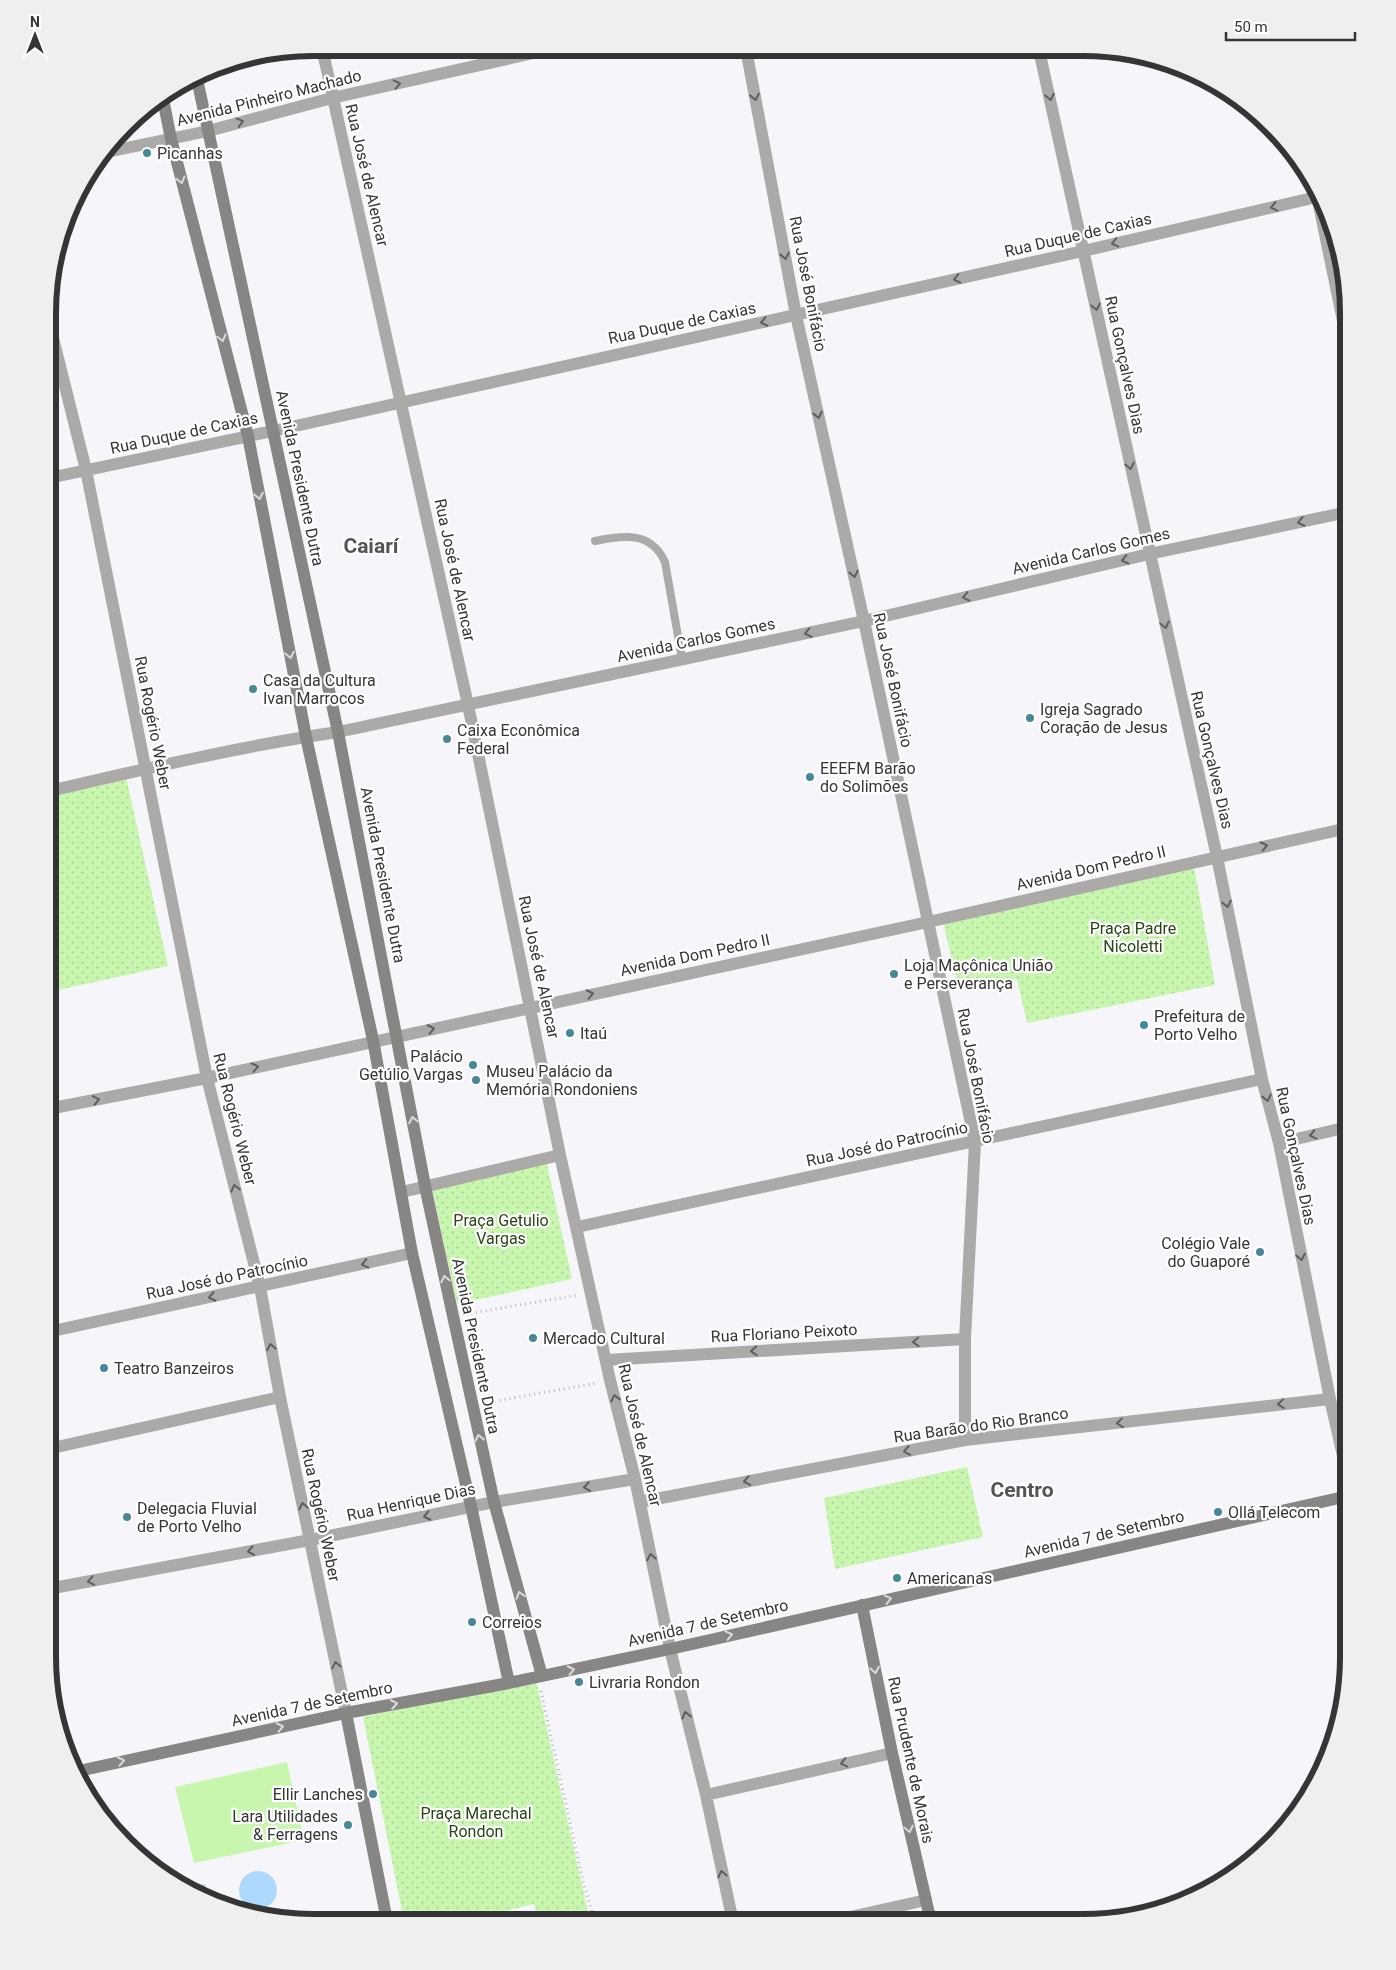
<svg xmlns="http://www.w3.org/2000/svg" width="1396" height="1970" font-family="Roboto,sans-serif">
	<defs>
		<pattern id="park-dots" width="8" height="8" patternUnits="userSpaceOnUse" patternTransform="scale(1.25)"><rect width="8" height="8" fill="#c8f6af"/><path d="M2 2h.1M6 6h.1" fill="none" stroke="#acd497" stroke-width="1.8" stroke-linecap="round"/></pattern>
	</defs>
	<rect width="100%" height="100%" fill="#f6f6fa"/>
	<path fill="#c8f6af" d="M 287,1762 L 304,1840 L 194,1863 L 175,1787 Z"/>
	<path fill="url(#park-dots)" d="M 126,777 L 168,966 L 49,992 L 49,794 Z
		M 1185,862 L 1195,871 L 1215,985 L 1027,1023 L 1017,979 L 959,990 L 943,922 Z
		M 545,1155 L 572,1279 L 457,1304 L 430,1179 Z
		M 967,1467 L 983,1537 L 835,1569 L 824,1498 Z
		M 536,1680 L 590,1921 L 538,1921 L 534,1904 L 464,1921 L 404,1921 L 363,1717 Z"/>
	<path fill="#acd9fd" d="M239 1890a19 19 0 1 1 38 0a19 19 0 1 1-38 0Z
		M 205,1884 L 208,1900 L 185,1887 Z"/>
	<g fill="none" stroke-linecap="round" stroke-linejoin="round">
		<path stroke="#b7b7ba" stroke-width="3" stroke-dasharray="1 4" stroke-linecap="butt" d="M 466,1314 L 578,1295
			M 485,1403 L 597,1383
			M 541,1691 L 583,1882 L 595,1921"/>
		<path stroke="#acaaa9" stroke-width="8" d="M 595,541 C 623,535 651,531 665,562 L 682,659"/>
		<path stroke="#acaaa9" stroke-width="12" d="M 322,48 L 468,705 L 560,1155 L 610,1380 L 635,1479 L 670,1649 L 706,1795 L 733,1922
			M 746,49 L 796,315 L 864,621 L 975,1142 L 965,1339 L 965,1440
			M 1039,50 L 1217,857 L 1262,1079 L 1279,1143 L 1330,1399 L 1348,1478
			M 107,152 L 208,131 L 332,98 L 556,48
			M 1315,186 L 1348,345
			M 50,326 L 86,470 L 207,1078 L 260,1287 L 280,1397 L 346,1713
			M 49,478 L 273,431 L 1083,251 L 1321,196
			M 49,791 C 145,769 241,746 338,732 L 864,621 L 1149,554 L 1348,512
			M 48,1109 L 207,1078 L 928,922 L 1348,828
			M 1279,1143 L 1348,1127
			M 402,1192 L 560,1155
			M 577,1227 L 1262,1079
			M 48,1332 L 412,1253
			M 606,1360 L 965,1339
			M 48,1449 L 280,1397
			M 640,1502 L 965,1440 L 1330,1399
			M 48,1589 L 310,1540 L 494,1502 L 635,1479
			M 706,1795 L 892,1753
			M 828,1922 L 926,1900"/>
		<path stroke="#888684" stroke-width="12" d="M 197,79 L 338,732 L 425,1186 L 453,1316 L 494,1502 L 542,1676
			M 163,99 L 171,139 L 248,436 L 306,737 L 373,1040 L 412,1253 L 471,1506 L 509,1683
			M 862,1605 L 892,1753 L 931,1922
			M 346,1713 L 387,1921
			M 74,1772 L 346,1713 L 509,1683 L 670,1649 L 1348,1496"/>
	</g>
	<defs><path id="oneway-chevron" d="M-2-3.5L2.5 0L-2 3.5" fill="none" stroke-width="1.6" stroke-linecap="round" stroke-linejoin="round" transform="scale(1.25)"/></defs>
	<g stroke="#5f5e5e">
		<use href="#oneway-chevron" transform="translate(397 84) rotate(-13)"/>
		<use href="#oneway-chevron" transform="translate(755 97) rotate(79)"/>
		<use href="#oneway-chevron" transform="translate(1050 97) rotate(78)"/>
		<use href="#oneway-chevron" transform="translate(240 122) rotate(-15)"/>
		<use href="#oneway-chevron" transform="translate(1274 207) rotate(167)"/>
		<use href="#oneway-chevron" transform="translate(1115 243) rotate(167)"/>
		<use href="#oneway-chevron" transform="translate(785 256) rotate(79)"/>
		<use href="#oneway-chevron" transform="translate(957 279) rotate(167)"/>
		<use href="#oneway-chevron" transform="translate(1096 307) rotate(78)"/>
		<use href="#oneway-chevron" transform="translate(764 322) rotate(168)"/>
		<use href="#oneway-chevron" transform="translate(818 415) rotate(77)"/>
		<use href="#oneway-chevron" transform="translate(1130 466) rotate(78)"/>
		<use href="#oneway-chevron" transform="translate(1301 522) rotate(168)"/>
		<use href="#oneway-chevron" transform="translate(1125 560) rotate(167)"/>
		<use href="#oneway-chevron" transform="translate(854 574) rotate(77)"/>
		<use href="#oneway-chevron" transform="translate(966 597) rotate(167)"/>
		<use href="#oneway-chevron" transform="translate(1165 625) rotate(77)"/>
		<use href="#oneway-chevron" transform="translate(808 633) rotate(168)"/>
		<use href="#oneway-chevron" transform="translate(1264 846) rotate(-12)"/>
		<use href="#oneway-chevron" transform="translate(1227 904) rotate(78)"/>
		<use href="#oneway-chevron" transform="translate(590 994) rotate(-12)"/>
		<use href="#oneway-chevron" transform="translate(431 1029) rotate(-12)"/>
		<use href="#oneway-chevron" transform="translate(255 1067) rotate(-13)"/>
		<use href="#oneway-chevron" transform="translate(1267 1098) rotate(76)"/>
		<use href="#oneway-chevron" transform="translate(96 1100) rotate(-11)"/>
		<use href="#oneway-chevron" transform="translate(1313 1135) rotate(167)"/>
		<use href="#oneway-chevron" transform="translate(235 1188) rotate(-104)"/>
		<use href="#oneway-chevron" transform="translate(1301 1257) rotate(79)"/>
		<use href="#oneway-chevron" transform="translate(365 1264) rotate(167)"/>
		<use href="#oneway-chevron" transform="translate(212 1297) rotate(168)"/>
		<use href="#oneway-chevron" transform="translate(916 1342) rotate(177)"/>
		<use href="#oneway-chevron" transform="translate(271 1347) rotate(-100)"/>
		<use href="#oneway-chevron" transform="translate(754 1351) rotate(177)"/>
		<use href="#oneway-chevron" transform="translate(615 1398) rotate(-104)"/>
		<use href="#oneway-chevron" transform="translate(1281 1404) rotate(174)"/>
		<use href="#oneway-chevron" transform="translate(1120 1423) rotate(174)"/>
		<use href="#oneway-chevron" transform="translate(907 1451) rotate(169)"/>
		<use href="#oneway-chevron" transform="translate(747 1481) rotate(169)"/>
		<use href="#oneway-chevron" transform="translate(587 1487) rotate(171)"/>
		<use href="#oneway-chevron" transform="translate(303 1506) rotate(-102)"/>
		<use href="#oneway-chevron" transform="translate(427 1516) rotate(168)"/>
		<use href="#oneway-chevron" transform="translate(251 1551) rotate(169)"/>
		<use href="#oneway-chevron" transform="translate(651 1557) rotate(-101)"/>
		<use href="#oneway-chevron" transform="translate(91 1581) rotate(169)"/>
		<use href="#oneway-chevron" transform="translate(336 1665) rotate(-102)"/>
		<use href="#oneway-chevron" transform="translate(686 1715) rotate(-104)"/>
		<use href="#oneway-chevron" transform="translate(844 1763) rotate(167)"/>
		<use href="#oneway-chevron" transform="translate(722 1874) rotate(-102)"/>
	</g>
	<g stroke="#dbdbda">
		<use href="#oneway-chevron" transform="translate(181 180) rotate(75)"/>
		<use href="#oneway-chevron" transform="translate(222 338) rotate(75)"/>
		<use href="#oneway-chevron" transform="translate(259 496) rotate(79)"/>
		<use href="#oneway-chevron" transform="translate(290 655) rotate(79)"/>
		<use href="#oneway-chevron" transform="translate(413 1120) rotate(-101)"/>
		<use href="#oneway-chevron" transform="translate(445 1279) rotate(-102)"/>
		<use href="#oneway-chevron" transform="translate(479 1438) rotate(-102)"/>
		<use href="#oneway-chevron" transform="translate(520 1595) rotate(-106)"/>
		<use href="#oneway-chevron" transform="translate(888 1599) rotate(-13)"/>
		<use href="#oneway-chevron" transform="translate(729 1635) rotate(-13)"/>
		<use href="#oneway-chevron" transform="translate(571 1670) rotate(-12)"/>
		<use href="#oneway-chevron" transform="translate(875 1670) rotate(79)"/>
		<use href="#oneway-chevron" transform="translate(394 1704) rotate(-10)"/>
		<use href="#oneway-chevron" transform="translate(280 1727) rotate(-12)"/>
		<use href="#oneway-chevron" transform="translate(121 1761) rotate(-12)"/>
		<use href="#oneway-chevron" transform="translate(909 1829) rotate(77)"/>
	</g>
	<g fill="#468899" stroke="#fff" stroke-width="2">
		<circle cx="147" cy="153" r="5"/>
		<circle cx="253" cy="689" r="5"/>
		<circle cx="1030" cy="718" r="5"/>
		<circle cx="447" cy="739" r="5"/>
		<circle cx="810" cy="777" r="5"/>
		<circle cx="894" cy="974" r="5"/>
		<circle cx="1144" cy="1025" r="5"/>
		<circle cx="570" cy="1033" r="5"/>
		<circle cx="473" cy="1065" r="5"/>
		<circle cx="476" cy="1080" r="5"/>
		<circle cx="1260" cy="1252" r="5"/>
		<circle cx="533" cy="1338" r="5"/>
		<circle cx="104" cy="1368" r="5"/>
		<circle cx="1218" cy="1512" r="5"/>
		<circle cx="127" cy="1517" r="5"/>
		<circle cx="897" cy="1578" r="5"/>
		<circle cx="472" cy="1622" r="5"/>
		<circle cx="579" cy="1682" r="5"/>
		<circle cx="373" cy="1794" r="5"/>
		<circle cx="348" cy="1825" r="5"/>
	</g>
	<g text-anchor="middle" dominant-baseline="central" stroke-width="4.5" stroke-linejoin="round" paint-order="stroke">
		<g font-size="16" fill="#353536" stroke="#fff">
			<text transform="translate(269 98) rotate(-14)">Avenida Pinheiro Machado</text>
			<text transform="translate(367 175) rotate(77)">Rua José de Alencar</text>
			<text transform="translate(1078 235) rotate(-13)">Rua Duque de Caxias</text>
			<text transform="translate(808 284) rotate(79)">Rua José Bonifácio</text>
			<text transform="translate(682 323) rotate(-12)">Rua Duque de Caxias</text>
			<text transform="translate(1125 365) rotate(78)">Rua Gonçalves Dias</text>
			<text transform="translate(184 433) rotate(-12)">Rua Duque de Caxias</text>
			<text transform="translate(300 478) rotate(78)">Avenida Presidente Dutra</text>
			<text transform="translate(1091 551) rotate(-13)">Avenida Carlos Gomes</text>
			<text transform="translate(455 570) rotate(78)">Rua José de Alencar</text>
			<text transform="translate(696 640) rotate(-12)">Avenida Carlos Gomes</text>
			<text transform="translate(893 680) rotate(78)">Rua José Bonifácio</text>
			<text transform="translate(153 723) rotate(79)">Rua Rogério Weber</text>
			<text transform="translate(1212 760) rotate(77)">Rua Gonçalves Dias</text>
			<text transform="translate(1091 868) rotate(-13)">Avenida Dom Pedro II</text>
			<text transform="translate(383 875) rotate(79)">Avenida Presidente Dutra</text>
			<text transform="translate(695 955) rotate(-12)">Avenida Dom Pedro II</text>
			<text transform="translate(539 967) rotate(78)">Rua José de Alencar</text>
			<text transform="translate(976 1076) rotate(79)">Rua José Bonifácio</text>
			<text transform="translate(235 1119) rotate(76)">Rua Rogério Weber</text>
			<text transform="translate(887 1144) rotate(-12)">Rua José do Patrocínio</text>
			<text transform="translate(1296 1156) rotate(78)">Rua Gonçalves Dias</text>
			<text transform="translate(227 1277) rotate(-12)">Rua José do Patrocínio</text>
			<text transform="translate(784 1333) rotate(-3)">Rua Floriano Peixoto</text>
			<text transform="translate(476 1346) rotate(78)">Avenida Presidente Dutra</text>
			<text transform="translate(981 1425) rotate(-8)">Rua Barão do Rio Branco</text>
			<text transform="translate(640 1435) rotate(77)">Rua José de Alencar</text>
			<text transform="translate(411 1502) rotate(-12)">Rua Henrique Dias</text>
			<text transform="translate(321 1515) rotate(78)">Rua Rogério Weber</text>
			<text transform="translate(1104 1534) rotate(-13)">Avenida 7 de Setembro</text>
			<text transform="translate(708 1623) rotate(-13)">Avenida 7 de Setembro</text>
			<text transform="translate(312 1704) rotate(-12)">Avenida 7 de Setembro</text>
			<text transform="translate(911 1760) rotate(78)">Rua Prudente de Morais</text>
		</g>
		<g font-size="16" fill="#353536" stroke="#fff" text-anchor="start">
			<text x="157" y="153">Picanhas</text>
			<text x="263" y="680">Casa da Cultura<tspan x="263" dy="18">Ivan Marrocos</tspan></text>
			<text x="1040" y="709">Igreja Sagrado<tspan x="1040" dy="18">Coração de Jesus</tspan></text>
			<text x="457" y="730">Caixa Econômica<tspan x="457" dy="18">Federal</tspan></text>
			<text x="820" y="768">EEEFM Barão<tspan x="820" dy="18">do Solimões</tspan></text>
			<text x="904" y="965">Loja Maçônica União<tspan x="904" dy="18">e Perseverança</tspan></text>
			<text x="1154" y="1016">Prefeitura de<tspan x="1154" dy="18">Porto Velho</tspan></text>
			<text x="580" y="1033">Itaú</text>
			<text x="463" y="1056" text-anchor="end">Palácio<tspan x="463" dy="18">Getúlio Vargas</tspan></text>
			<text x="486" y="1071">Museu Palácio da<tspan x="486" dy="18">Memória Rondoniens</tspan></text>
			<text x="1250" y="1243" text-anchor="end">Colégio Vale<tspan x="1250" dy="18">do Guaporé</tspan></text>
			<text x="543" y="1338">Mercado Cultural</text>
			<text x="114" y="1368">Teatro Banzeiros</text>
			<text x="137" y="1508">Delegacia Fluvial<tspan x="137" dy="18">de Porto Velho</tspan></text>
			<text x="1228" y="1512">Ollá Telecom</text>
			<text x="907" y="1578">Americanas</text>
			<text x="482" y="1622">Correios</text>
			<text x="589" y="1682">Livraria Rondon</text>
			<text x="363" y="1794" text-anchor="end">Ellir Lanches</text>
			<text x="338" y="1816" text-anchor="end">Lara Utilidades<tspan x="338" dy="18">&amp; Ferragens</tspan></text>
		</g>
		<g font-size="16" fill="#284611" stroke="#fff">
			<text x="1133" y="928">Praça Padre<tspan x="1133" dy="18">Nicoletti</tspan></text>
			<text x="501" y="1220">Praça Getulio<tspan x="501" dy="18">Vargas</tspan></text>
			<text x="476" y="1813">Praça Marechal<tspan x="476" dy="18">Rondon</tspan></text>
		</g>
		<g font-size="21" font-weight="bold" fill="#545457" stroke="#fff">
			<text x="371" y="546">Caiarí</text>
			<text x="1022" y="1490">Centro</text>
		</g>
	</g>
	<path d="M0 0H1396V1970H0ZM313 56H1083A257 257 0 0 1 1340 313V1657A257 257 0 0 1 1083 1914H313A257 257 0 0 1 56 1657V313A257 257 0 0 1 313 56Z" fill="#efefef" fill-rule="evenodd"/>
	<path fill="none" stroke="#353536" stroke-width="6" d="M313 56H1083A257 257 0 0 1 1340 313V1657A257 257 0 0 1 1083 1914H313A257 257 0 0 1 56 1657V313A257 257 0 0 1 313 56Z"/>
	<g transform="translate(35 35)" stroke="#ffffff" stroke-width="4" paint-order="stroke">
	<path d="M0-4L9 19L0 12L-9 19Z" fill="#353536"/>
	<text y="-8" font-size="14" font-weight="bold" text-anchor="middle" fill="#353536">N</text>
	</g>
	<path d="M1226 32v8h129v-8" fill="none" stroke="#353536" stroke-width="2.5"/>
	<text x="1234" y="32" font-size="15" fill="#353536" stroke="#ffffff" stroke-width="4" paint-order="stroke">50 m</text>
</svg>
